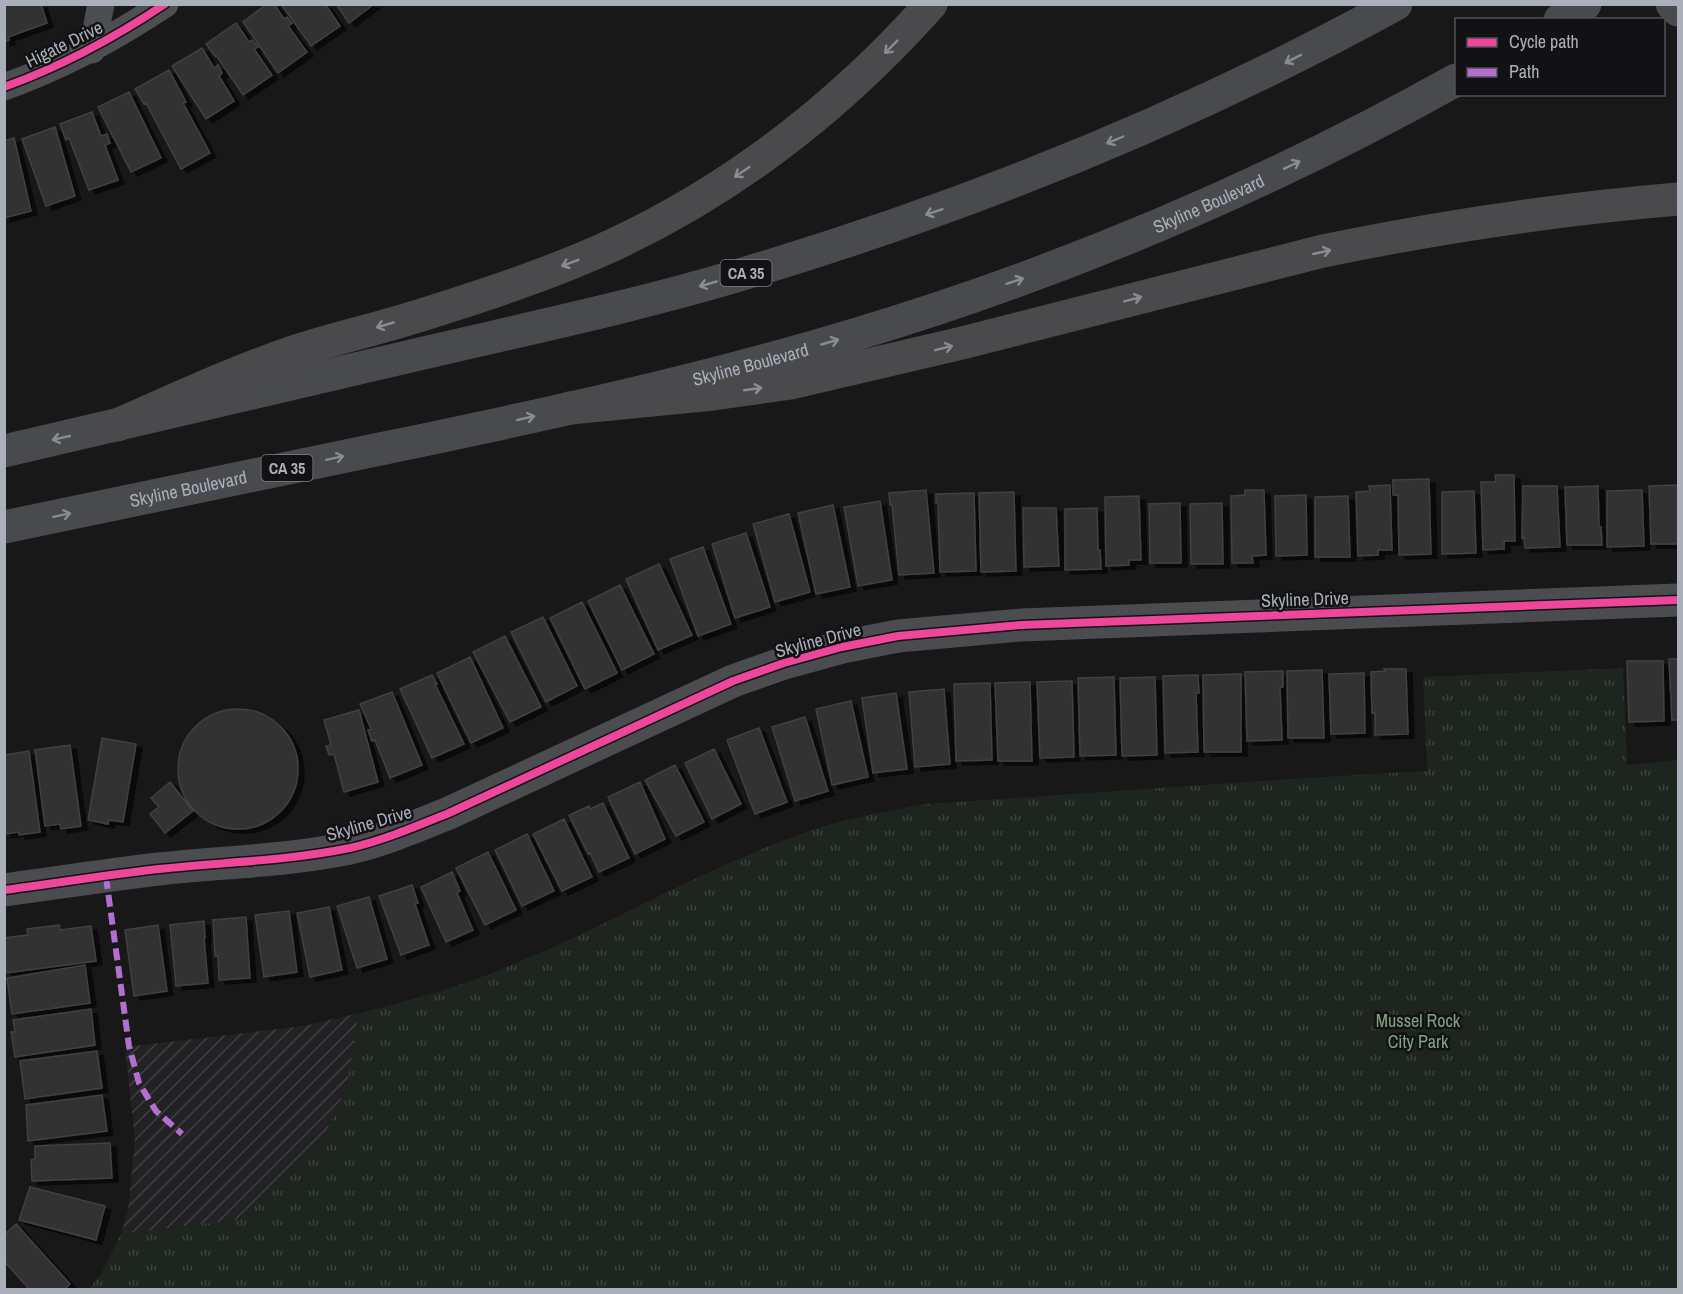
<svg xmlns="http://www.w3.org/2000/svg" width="1683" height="1294" font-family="'Archivo Narrow',sans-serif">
	<defs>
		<pattern id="industrial-furrows" width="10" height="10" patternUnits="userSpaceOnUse" patternTransform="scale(1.5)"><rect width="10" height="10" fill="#222224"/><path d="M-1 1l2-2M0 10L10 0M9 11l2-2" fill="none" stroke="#3f4042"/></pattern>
		<pattern id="park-tufts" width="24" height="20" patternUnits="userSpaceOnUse" patternTransform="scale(1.5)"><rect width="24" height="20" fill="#1e251f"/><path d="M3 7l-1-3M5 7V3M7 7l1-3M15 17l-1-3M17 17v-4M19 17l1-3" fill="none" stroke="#3c423d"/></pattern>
		<filter id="shadow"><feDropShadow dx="6" dy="4" stdDeviation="0" flood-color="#0009"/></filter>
	</defs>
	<rect width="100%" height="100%" fill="#181818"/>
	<path fill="url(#industrial-furrows)" d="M 359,1013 L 347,1086 L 325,1134 L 236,1220 L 121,1234 L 128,1210 L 135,1141 L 125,1047 L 304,1026 Z"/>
	<path fill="url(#park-tufts)" d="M 1623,668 L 1627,765 L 1678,760 L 1678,1289 L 89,1289 L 101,1274 L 121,1234 L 236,1220 L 325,1134 L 347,1086 L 359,1013 C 412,1000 464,986 514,964 C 615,923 709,865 812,830 C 850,817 888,811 927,804 L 1305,778 L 1427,771 L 1423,677 Z"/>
	<path fill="#313132" stroke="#404144" stroke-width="1.5" filter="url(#shadow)" d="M 4,4 L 41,4 L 47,23 L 8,37 L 9,40 L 4,42 Z
		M 267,4 L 274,4 L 284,19 L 287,17 L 292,23 L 288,26 L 307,52 L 278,73 L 243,22 Z
		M 281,4 L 325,4 L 340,26 L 311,46 Z
		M 336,4 L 374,4 L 349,23 Z
		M 236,23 L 249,42 L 252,40 L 258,47 L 254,49 L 272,75 L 243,95 L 216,55 L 215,56 L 206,44 Z
		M 202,48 L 214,68 L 218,65 L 222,73 L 219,76 L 234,101 L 206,119 L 172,66 Z
		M 169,70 L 186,102 L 183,103 L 210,153 L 181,169 L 146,103 L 144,104 L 135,89 Z
		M 129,92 L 161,158 L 131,172 L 98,107 Z
		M 92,112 L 101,136 L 107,134 L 110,143 L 105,145 L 118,180 L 89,190 L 69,138 L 66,140 L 60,124 Z
		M 55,127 L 75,196 L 46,206 L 22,139 Z
		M 14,138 L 31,211 L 4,218 L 4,141 Z
		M 1495,475 L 1514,475 L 1515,541 L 1504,541 L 1504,549 L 1483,550 L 1481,482 L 1496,482 Z
		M 1429,479 L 1431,554 L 1399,555 L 1398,495 L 1393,495 L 1393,480 Z
		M 1390,485 L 1392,550 L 1378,550 L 1378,555 L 1358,556 L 1356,492 L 1370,491 L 1369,486 Z
		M 1678,485 L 1678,544 L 1651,544 L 1649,486 Z
		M 1523,486 L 1557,486 L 1560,547 L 1525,548 L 1524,537 L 1522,538 Z
		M 1598,486 L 1599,526 L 1601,527 L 1602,545 L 1567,545 L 1565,487 Z
		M 926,490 L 934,573 L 899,575 L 892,505 L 890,505 L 889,493 Z
		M 1245,490 L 1264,490 L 1266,555 L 1252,556 L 1253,563 L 1232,563 L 1231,496 L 1245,495 Z
		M 1642,490 L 1644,546 L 1607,547 L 1607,491 Z
		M 1474,491 L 1476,553 L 1442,554 L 1442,492 Z
		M 1014,492 L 1016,571 L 981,572 L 979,493 Z
		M 974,493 L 976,571 L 940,572 L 938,503 L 936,503 L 936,494 Z
		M 1306,495 L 1307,555 L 1276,556 L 1275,496 Z
		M 1139,496 L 1141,560 L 1129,560 L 1129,565 L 1106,566 L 1105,497 Z
		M 1348,496 L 1350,557 L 1315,557 L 1315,497 Z
		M 880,501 L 892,580 L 858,586 L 844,507 Z
		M 1180,503 L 1181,563 L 1150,563 L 1149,504 Z
		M 1222,503 L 1223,564 L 1191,564 L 1190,504 Z
		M 833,505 L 850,587 L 816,594 L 798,513 Z
		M 1023,508 L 1056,508 L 1059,566 L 1024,567 Z
		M 1097,508 L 1098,550 L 1100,550 L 1101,569 L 1065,570 L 1065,509 Z
		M 789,514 L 810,592 L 775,602 L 753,524 Z
		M 746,533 L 770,607 L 735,618 L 712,544 Z
		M 703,547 L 731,624 L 698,636 L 670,559 Z
		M 659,564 L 692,635 L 658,650 L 626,579 Z
		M 620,585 L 654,654 L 622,670 L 588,601 Z
		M 582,602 L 617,673 L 585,689 L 550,618 Z
		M 543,617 L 577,686 L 546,702 L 511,632 Z
		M 505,636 L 541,707 L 510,722 L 473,652 Z
		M 470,657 L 503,728 L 471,743 L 437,673 Z
		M 1669,659 L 1678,659 L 1678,720 L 1672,720 Z
		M 1627,661 L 1663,661 L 1664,721 L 1629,722 Z
		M 1384,669 L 1406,669 L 1408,734 L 1375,735 L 1375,712 L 1372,713 L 1371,672 L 1385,671 Z
		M 1322,670 L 1324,738 L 1288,738 L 1287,671 Z
		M 1283,671 L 1283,687 L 1280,687 L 1282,740 L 1247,741 L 1245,672 Z
		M 1364,673 L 1365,733 L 1331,734 L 1329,674 Z
		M 1241,674 L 1241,752 L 1204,752 L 1203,675 Z
		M 432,675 L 437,684 L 435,684 L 464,744 L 432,758 L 400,689 Z
		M 1198,675 L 1199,693 L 1196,693 L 1198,752 L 1165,753 L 1163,676 Z
		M 1114,677 L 1116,755 L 1080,756 L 1078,678 Z
		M 1155,677 L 1157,755 L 1122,756 L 1120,678 Z
		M 1072,681 L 1074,757 L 1040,758 L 1037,682 Z
		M 1030,682 L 1032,761 L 998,761 L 995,683 Z
		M 990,683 L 992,760 L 956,761 L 954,684 Z
		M 944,689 L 950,764 L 915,767 L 909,692 Z
		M 392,692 L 422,765 L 390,778 L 375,740 L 372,741 L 368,730 L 371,729 L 360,704 Z
		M 896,693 L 907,769 L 873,773 L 862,698 Z
		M 851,701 L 868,777 L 832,785 L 816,709 Z
		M178 769a60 60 0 1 1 120 0a60 60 0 1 1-120 0Z
		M 359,710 L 378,782 L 344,792 L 334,754 L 329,755 L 326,746 L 331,745 L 324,720 Z
		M 805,717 L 828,791 L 795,801 L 772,727 Z
		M 759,728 L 787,802 L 755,814 L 727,740 Z
		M 102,738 L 136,744 L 123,822 L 109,820 L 108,824 L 88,820 Z
		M 70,745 L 81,826 L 61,829 L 60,824 L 45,826 L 35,750 Z
		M 714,749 L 741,804 L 712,819 L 685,763 Z
		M 29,751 L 40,832 L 19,835 L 19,832 L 5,834 L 4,755 Z
		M 675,765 L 704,822 L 676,836 L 645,780 Z
		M 170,782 L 193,811 L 165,833 L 150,814 L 159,807 L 151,798 Z
		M 640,782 L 665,839 L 635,854 L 608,797 Z
		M 603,803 L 629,858 L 599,872 L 590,853 L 588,854 L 569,815 L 589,806 L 590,809 Z
		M 564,819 L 592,877 L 562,891 L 533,834 Z
		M 527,834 L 554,891 L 522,906 L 495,850 Z
		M 488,852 L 516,910 L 485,925 L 456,868 Z
		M 452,872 L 460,891 L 457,893 L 473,930 L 446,942 L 421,887 Z
		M 412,885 L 418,903 L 415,904 L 429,945 L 401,955 L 379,896 Z
		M 369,897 L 387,959 L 357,968 L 337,906 Z
		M 329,907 L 342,970 L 310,977 L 297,913 Z
		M 289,911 L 297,972 L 264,977 L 255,915 Z
		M 246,917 L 250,978 L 219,980 L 218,956 L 215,956 L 213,920 Z
		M 204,921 L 205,938 L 204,938 L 208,983 L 176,986 L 170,925 Z
		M 59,925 L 60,930 L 91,926 L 96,961 L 6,973 L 4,938 L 28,935 L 27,929 Z
		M 158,925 L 167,991 L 134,996 L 125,930 Z
		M 85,965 L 90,1003 L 12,1014 L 7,978 Z
		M 91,1009 L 95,1045 L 15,1057 L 11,1032 L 15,1032 L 13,1020 Z
		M 97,1051 L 102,1088 L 25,1099 L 20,1061 Z
		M 102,1095 L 107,1131 L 28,1141 L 26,1105 Z
		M 110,1143 L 112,1178 L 32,1181 L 31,1160 L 35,1159 L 35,1146 Z
		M 30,1187 L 105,1206 L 96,1240 L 19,1220 Z
		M 16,1224 L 70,1284 L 64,1290 L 30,1290 L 4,1261 L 4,1235 Z"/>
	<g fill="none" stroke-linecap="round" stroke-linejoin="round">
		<path stroke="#4c4e51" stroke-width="27" d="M 92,50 L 101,4
			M 4,87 C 63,66 114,38 165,4"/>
		<path stroke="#4b4c4f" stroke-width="33" d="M 4,890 C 56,883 107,875 159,869 C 224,862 286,861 350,848 C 384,840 417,826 449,813 L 733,681 L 784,663 L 842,647 L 898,636 L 1021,625 L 1678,600"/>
		<g stroke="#494a4d" stroke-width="33">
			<path d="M 1560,20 L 1585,4"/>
			<path d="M 4,451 C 146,418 287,385 428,352 C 531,328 635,306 736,276 C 965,208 1186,119 1396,4"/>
			<path id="s1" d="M 4,527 C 130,500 255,474 380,449 C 540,416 701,381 857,334 C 1066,271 1266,186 1456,80"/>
		</g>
		<path stroke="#4a4a4d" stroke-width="33" d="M 1672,4 L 1678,10
			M 570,408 L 713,394 L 791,383 L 962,343 L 1323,251 C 1440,227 1559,209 1678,199
			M 117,425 C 177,399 236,371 299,350 C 337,338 377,329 415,317 C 482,296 550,274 613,245 C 735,188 841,105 931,4"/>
		<path stroke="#b36fd0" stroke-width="6" stroke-dasharray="12 6" stroke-linecap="butt" d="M 106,877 L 129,1046 L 139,1083 L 156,1111 L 182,1134"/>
		<defs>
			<path id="cycleway" d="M 4,87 C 63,66 114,38 165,4
				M 4,890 C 56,883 107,875 159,869 C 224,862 286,861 350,848 C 384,840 417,826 449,813 L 733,681 L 784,663 L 842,647 L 898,636 L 1021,625 L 1678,600"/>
		</defs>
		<use href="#cycleway" stroke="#121214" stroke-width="11"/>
		<use href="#cycleway" stroke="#ed469a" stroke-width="8"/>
	</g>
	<defs><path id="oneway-shaft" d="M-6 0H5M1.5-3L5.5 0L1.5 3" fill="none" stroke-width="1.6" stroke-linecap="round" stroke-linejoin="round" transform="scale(1.5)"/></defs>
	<g stroke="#888c93">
		<use href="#oneway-shaft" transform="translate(891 47) rotate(135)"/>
		<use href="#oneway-shaft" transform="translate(1293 59) rotate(153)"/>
		<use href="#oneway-shaft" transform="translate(1115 140) rotate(157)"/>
		<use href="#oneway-shaft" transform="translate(1292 165) rotate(-26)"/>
		<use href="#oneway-shaft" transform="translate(742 172) rotate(146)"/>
		<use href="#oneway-shaft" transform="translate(934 212) rotate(161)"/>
		<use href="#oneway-shaft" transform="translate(1322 252) rotate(-13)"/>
		<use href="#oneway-shaft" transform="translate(570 263) rotate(159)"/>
		<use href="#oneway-shaft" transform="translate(1015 281) rotate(-19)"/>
		<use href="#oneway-shaft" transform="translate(708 284) rotate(164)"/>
		<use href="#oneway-shaft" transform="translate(1133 299) rotate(-15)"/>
		<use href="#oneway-shaft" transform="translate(385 325) rotate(164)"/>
		<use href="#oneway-shaft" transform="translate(830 342) rotate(-16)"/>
		<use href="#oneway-shaft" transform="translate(944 348) rotate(-14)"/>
		<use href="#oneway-shaft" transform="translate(753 389) rotate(-8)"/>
		<use href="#oneway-shaft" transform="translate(526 418) rotate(-13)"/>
		<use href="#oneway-shaft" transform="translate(61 438) rotate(167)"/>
		<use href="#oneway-shaft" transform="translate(335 458) rotate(-12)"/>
		<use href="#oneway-shaft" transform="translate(62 515) rotate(-12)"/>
	</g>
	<g text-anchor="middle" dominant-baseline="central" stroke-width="5" stroke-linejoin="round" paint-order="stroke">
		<g fill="#121214" stroke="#7c8088" stroke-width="1.5">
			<rect x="720.5" y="260" width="51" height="26" rx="4.5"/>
			<rect x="261.5" y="455" width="51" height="26" rx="4.5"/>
		</g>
		<g font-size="16" font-weight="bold" fill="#aaafb9">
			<text x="746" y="273">CA 35</text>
			<text x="287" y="468">CA 35</text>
		</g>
		<g font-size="18" fill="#aaafb9" stroke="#121214">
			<text transform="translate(64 44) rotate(-26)">Higate Drive</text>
			<text stroke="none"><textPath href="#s1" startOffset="1250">Skyline Boulevard</textPath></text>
			<text stroke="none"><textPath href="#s1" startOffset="764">Skyline Boulevard</textPath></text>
			<text stroke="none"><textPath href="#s1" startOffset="188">Skyline Boulevard</textPath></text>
			<text transform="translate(1305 599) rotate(-2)">Skyline Drive</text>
			<text transform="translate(818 640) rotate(-15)">Skyline Drive</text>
			<text transform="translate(369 823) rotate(-16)">Skyline Drive</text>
		</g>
		<g font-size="18" fill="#81a381" stroke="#121214">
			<text x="1418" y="1020">Mussel Rock<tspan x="1418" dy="21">City Park</tspan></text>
		</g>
	</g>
	<rect width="1683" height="1294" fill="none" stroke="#aaafb9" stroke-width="12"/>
	<rect x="1455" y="18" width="210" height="78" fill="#121214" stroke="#4f5156" stroke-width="1.5"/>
	<rect x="1467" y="38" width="30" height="9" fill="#ed469a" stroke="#4f5156" stroke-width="1.5"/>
	<text x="1509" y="48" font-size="18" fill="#aaafb9">Cycle path</text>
	<rect x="1467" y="68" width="30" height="9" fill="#b36fd0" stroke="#4f5156" stroke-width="1.5"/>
	<text x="1509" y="78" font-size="18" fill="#aaafb9">Path</text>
</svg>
